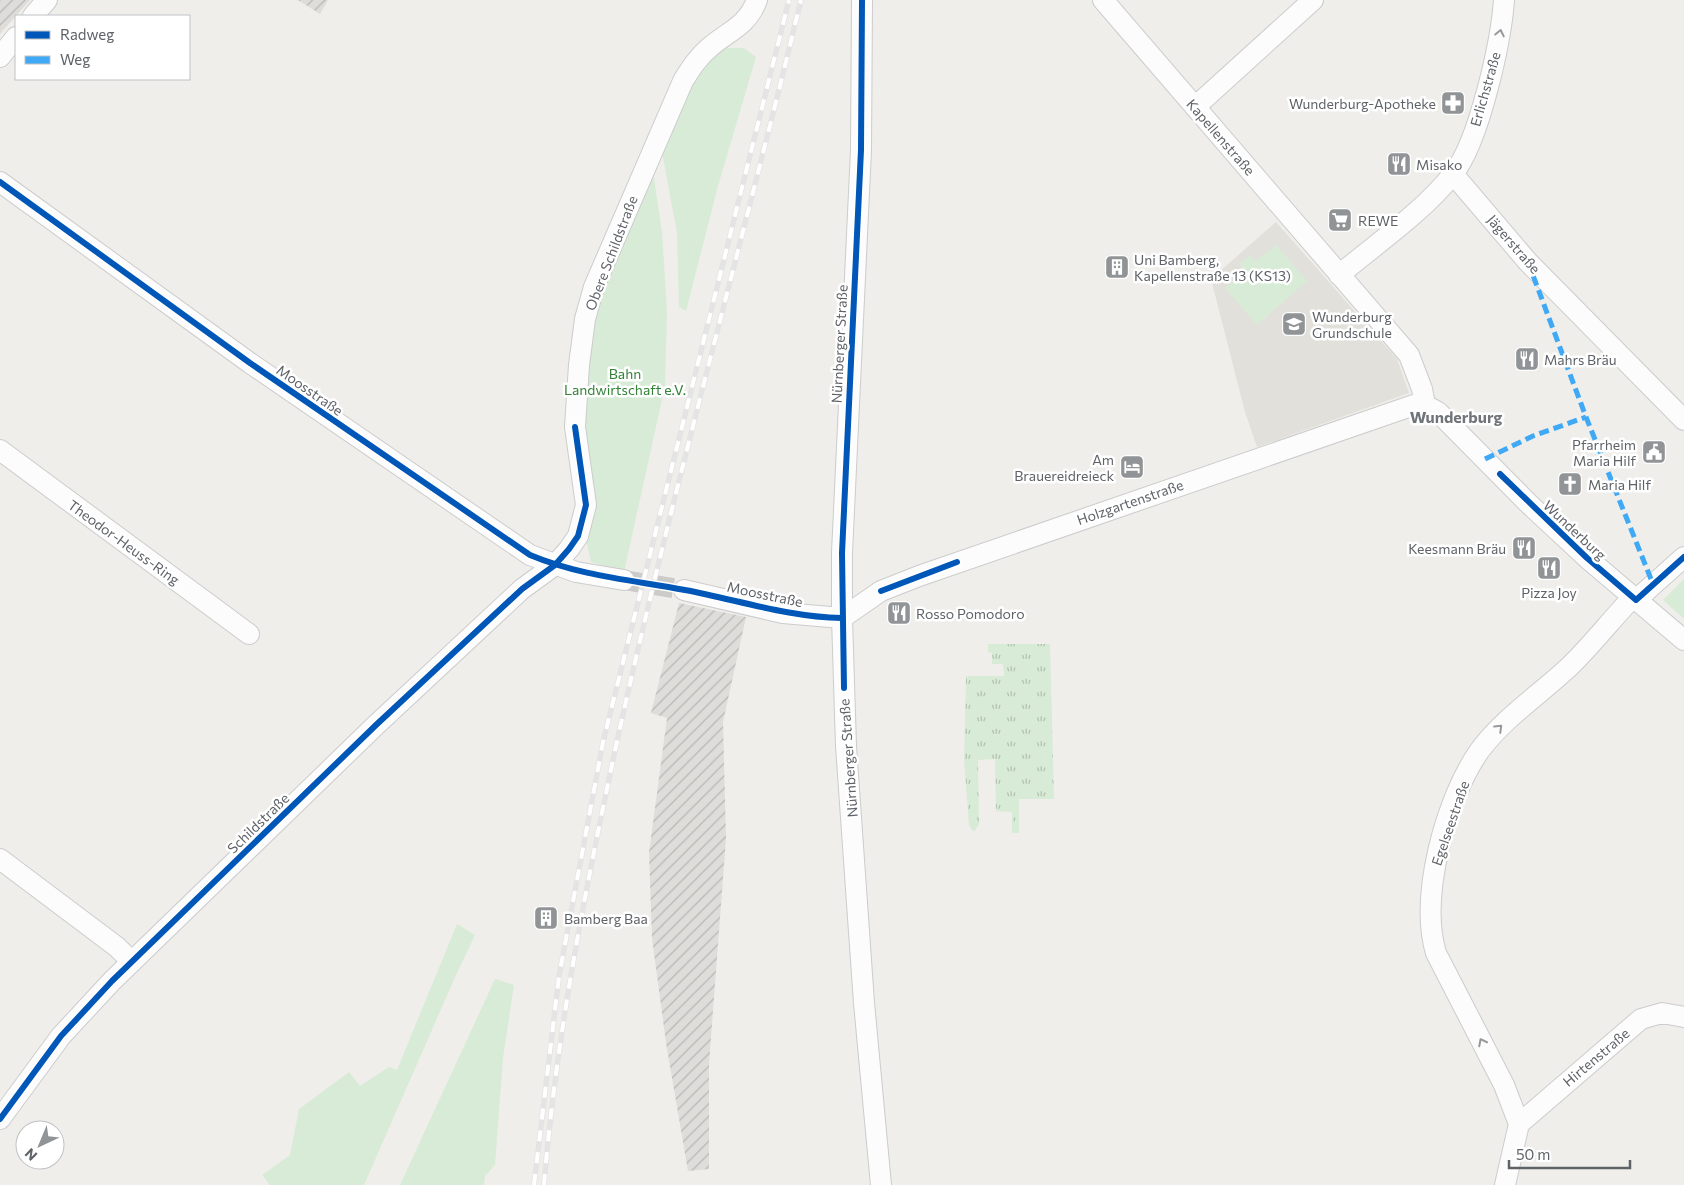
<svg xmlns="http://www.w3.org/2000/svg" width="1684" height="1185" font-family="Commissioner,sans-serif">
	<defs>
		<pattern id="industrial-furrows" width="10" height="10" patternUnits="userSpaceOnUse" patternTransform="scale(1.25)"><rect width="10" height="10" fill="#dfddda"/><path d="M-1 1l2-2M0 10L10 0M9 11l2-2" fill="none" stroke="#b8b7b5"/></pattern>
		<pattern id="grass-tufts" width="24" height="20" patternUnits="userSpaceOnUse" patternTransform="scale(1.25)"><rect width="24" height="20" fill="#d8ebd6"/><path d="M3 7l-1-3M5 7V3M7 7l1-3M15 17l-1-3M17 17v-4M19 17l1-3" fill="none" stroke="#b2c2b1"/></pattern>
	</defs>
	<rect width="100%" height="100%" fill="#efeeea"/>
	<path fill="url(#industrial-furrows)" d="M 0,0 L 30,0 L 0,34 Z
		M 298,0 L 328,0 L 320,14 Z
		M 679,603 L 746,617 L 723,722 L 726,838 L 709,1064 L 709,1169 L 688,1171 L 666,1043 L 652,938 L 649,853 L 667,718 L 651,713 Z"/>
	<path fill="#e2e0da" d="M 1276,222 L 1397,359 L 1409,393 L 1257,447 L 1245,412 L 1211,279 Z"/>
	<path fill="url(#grass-tufts)" d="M 988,644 L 1050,644 L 1054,799 L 1019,799 L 1019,833 L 1012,833 L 1012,812 L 996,811 L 995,759 L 978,760 L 979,824 L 975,831 L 972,830 L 969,825 L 964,760 L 966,676 L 1004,676 L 1003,664 L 992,664 L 992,653 L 988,652 Z"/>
	<path fill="#d8ebd6" d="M 727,48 L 744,48 L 756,57 L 718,186 L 686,311 L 679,307 L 677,233 L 661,147 L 693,75 L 709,56 Z
		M 652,165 L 662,232 L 667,311 L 665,386 L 624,572 L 591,562 L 586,540 L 583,435 L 591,316 Z
		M 1276,245 L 1307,281 L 1257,325 L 1225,288 L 1245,272 L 1239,264 L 1250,255 L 1256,261 Z
		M 1684,579 L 1684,619 L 1663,600 Z
		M 457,924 L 475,935 L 456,975 L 364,1185 L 270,1185 L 262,1175 L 290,1155 L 299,1109 L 349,1072 L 360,1086 L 389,1067 L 397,1070 Z
		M 495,979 L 514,985 L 503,1058 L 495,1165 L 485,1176 L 484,1185 L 400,1185 Z"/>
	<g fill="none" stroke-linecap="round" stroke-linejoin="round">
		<path stroke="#cbcbca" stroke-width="20" stroke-dasharray="20 10" stroke-linecap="butt" d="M 624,580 L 684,590"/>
		<defs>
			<path id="minor" d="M 862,0 L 861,150 L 842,553 L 842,618 L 846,746 L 864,1003 L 881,1185
				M 1103,0 L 1409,355 L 1422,389 L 1425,405
				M 33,16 L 47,0
				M 0,57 L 16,37
				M 1195,107 L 1313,0
				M 1453,174 L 1528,262 L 1684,420
				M 0,182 L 250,363 L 530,555 L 576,572 L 624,580
				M 1339,275 C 1376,244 1423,212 1453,174 C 1479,142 1501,42 1504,0
				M 0,450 L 249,634
				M 684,590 L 783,613 L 842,618
				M 1636,600 L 1684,557
				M 842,618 L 881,591 L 919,576 L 1414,405 L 1425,405 L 1438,412 L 1528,503 L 1587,558 L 1684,640
				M 0,859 L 117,947 L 132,962
				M 0,1119 L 61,1036 L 112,981 L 376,725 L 522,589 L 555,565 L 569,549 L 578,536 L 586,505 L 575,427 L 579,365 L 585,319 L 594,287 L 683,81 C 691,68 698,57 710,47 C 728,31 747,27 757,0
				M 1519,1124 L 1641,1019 L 1662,1013 L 1684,1017
				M 1505,1185 L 1519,1124 L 1504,1085 L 1436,953 C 1419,896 1446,798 1480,750 C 1504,718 1539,695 1569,667 C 1591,646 1611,620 1633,597"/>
		</defs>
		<use href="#minor" stroke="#cbcccc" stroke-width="22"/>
		<use href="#minor" stroke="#fdfcfc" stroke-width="20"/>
		<defs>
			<path id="rail" d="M 534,1185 L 559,976 L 603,742 L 789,0
				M 544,1185 C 556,1037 585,891 616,746 C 671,496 741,249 801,0"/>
		</defs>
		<use href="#rail" stroke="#e4e4e4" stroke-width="5.5"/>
		<use href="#rail" stroke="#fff" stroke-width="4" stroke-dasharray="11" stroke-linecap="butt"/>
		<path stroke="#3fa9f5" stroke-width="5" stroke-dasharray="10 5" stroke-linecap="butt" d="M 1528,262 L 1586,417 L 1653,584
			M 1485,459 L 1533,436 L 1586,417"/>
		<defs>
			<path id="cycleway" d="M 0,182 L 250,363 L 530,555 C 580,576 632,580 685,590 C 738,600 788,617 842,618
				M 1500,474 L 1587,558 L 1636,600 L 1684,557
				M 881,591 L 957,562
				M 844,688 L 842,553 L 861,150 L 862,0
				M 0,1119 L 61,1036 L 112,981 L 376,725 L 522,589 L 555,565 L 569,549 L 578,536 L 586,505 L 575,427"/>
		</defs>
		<use href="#cycleway" stroke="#fff" stroke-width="9"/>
		<use href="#cycleway" stroke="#0057b8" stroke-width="6"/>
	</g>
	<defs><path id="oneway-chevron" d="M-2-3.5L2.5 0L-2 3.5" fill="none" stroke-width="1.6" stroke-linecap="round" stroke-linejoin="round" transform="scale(1.25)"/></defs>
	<g stroke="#96999c">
		<use href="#oneway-chevron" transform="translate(1500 33) rotate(-78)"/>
		<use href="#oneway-chevron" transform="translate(1499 728) rotate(-44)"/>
		<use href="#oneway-chevron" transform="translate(1482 1042) rotate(-117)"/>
	</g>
	<defs>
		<symbol id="pharmacy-square" viewBox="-11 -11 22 22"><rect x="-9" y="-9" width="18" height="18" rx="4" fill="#919496" stroke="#fff"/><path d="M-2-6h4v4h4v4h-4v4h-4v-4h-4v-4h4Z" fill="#fff"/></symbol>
		<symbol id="restaurant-square" viewBox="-11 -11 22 22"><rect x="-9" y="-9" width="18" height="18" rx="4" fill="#919496" stroke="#fff"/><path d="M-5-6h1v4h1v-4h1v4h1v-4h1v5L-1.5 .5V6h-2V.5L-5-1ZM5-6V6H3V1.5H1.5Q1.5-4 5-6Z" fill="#fff"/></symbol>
		<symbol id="supermarket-square" viewBox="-11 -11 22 22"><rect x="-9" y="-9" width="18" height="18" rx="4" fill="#919496" stroke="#fff"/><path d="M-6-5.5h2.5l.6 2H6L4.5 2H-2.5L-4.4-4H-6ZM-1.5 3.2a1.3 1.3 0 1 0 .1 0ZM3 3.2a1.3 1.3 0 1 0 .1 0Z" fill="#fff"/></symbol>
		<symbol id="building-square" viewBox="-11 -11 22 22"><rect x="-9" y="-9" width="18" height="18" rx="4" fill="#919496" stroke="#fff"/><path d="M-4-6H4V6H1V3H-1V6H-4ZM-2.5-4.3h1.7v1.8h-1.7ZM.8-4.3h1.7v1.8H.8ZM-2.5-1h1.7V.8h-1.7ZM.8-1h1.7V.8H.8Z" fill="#fff"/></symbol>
		<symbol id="school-square" viewBox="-11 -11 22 22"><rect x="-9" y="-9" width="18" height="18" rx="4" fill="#919496" stroke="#fff"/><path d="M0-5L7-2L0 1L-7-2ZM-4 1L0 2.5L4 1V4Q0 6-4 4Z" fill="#fff"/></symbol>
		<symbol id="civic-square" viewBox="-11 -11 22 22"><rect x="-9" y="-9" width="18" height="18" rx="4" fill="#919496" stroke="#fff"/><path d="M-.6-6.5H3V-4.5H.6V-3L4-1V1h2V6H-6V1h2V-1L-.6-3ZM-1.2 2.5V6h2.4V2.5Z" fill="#fff"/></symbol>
		<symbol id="hotel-square" viewBox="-11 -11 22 22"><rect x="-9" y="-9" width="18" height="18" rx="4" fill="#919496" stroke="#fff"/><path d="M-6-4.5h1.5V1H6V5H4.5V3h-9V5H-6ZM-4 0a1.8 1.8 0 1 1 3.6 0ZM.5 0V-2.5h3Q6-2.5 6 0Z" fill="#fff"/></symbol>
		<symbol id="church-square" viewBox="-11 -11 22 22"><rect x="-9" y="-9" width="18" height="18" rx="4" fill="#919496" stroke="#fff"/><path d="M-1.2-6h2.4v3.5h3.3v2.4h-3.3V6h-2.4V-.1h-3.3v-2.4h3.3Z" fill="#fff"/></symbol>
	</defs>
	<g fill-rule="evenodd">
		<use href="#pharmacy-square" x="1439" y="89" width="28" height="28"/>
		<use href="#restaurant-square" x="1385" y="150" width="28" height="28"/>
		<use href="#supermarket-square" x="1326" y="206" width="28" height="28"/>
		<use href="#building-square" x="1103" y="253" width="28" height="28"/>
		<use href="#school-square" x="1280" y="310" width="28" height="28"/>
		<use href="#restaurant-square" x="1513" y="345" width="28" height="28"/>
		<use href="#civic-square" x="1640" y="438" width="28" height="28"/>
		<use href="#hotel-square" x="1118" y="453" width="28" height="28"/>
		<use href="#church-square" x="1556" y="470" width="28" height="28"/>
		<use href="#restaurant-square" x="1510" y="534" width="28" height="28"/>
		<use href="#restaurant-square" x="1535" y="554" width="28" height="28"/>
		<use href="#restaurant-square" x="885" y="599" width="28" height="28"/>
		<use href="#building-square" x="532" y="904" width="28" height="28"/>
	</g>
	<g text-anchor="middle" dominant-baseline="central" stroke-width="5" stroke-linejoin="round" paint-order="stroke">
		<g font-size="14" fill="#5f6368" stroke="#fff">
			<text transform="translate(1485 89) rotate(-74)">Erlichstraße</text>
			<text transform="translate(1221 137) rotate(49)">Kapellenstraße</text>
			<text transform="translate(1514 244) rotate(49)">Jägerstraße</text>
			<text transform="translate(611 253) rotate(-69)">Obere Schildstraße</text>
			<text transform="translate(839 344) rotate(-87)">Nürnberger Straße</text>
			<text transform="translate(310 390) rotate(35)">Moosstraße</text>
			<text transform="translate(1130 502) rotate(-19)">Holzgartenstraße</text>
			<text transform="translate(1575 530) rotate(43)">Wunderburg</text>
			<text transform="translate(124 542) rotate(36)">Theodor-Heuss-Ring</text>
			<text transform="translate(765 594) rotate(12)">Moosstraße</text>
			<text transform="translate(848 758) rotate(-94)">Nürnberger Straße</text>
			<text transform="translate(258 823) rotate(-44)">Schildstraße</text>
			<text transform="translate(1450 823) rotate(-71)">Egelseestraße</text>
			<text transform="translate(1596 1057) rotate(-40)">Hirtenstraße</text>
		</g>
		<g font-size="14" fill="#5f6368" stroke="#fff" text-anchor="start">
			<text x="1436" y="103" text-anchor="end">Wunderburg-Apotheke</text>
			<text x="1416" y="164">Misako</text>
			<text x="1358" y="220">REWE</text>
			<text x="1134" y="259">Uni Bamberg,<tspan x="1134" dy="16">Kapellenstraße 13 (KS13)</tspan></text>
			<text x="1312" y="316">Wunderburg<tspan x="1312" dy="16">Grundschule</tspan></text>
			<text x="1544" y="359">Mahrs Bräu</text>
			<text x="1636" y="444" text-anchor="end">Pfarrheim<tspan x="1636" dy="16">Maria Hilf</tspan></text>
			<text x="1114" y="459" text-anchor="end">Am<tspan x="1114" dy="16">Brauereidreieck</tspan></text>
			<text x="1588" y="484">Maria Hilf</text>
			<text x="1506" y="548" text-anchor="end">Keesmann Bräu</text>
			<text x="1549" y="592" text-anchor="middle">Pizza Joy</text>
			<text x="916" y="613">Rosso Pomodoro</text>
			<text x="564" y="918">Bamberg Baa</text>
		</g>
		<g font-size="14" fill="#348238" stroke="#fff">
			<text x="625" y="373">Bahn<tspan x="625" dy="16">Landwirtschaft e.V.</tspan></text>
		</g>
		<g font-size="16" font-weight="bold" fill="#70757a" stroke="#fff">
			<text x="1456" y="416">Wunderburg</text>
		</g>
	</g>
	<rect x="15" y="15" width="175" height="65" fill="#ffffff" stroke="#bfc1c3"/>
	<rect x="25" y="31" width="25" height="8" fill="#0057b8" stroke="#bfc1c3"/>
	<text x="60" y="40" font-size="15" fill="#5f6368">Radweg</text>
	<rect x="25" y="56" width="25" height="8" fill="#3fa9f5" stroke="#bfc1c3"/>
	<text x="60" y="65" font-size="15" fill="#5f6368">Weg</text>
	<g transform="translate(40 1145) rotate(224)"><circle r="24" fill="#ffffff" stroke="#bfc1c3"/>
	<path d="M0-4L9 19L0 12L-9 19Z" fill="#919496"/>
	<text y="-8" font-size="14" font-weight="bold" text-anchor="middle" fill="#5f6368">N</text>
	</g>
	<path d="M1509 1160v8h121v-8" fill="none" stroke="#5f6368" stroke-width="2.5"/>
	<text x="1516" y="1160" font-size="15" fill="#5f6368" stroke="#ffffff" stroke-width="4" paint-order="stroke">50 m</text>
</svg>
